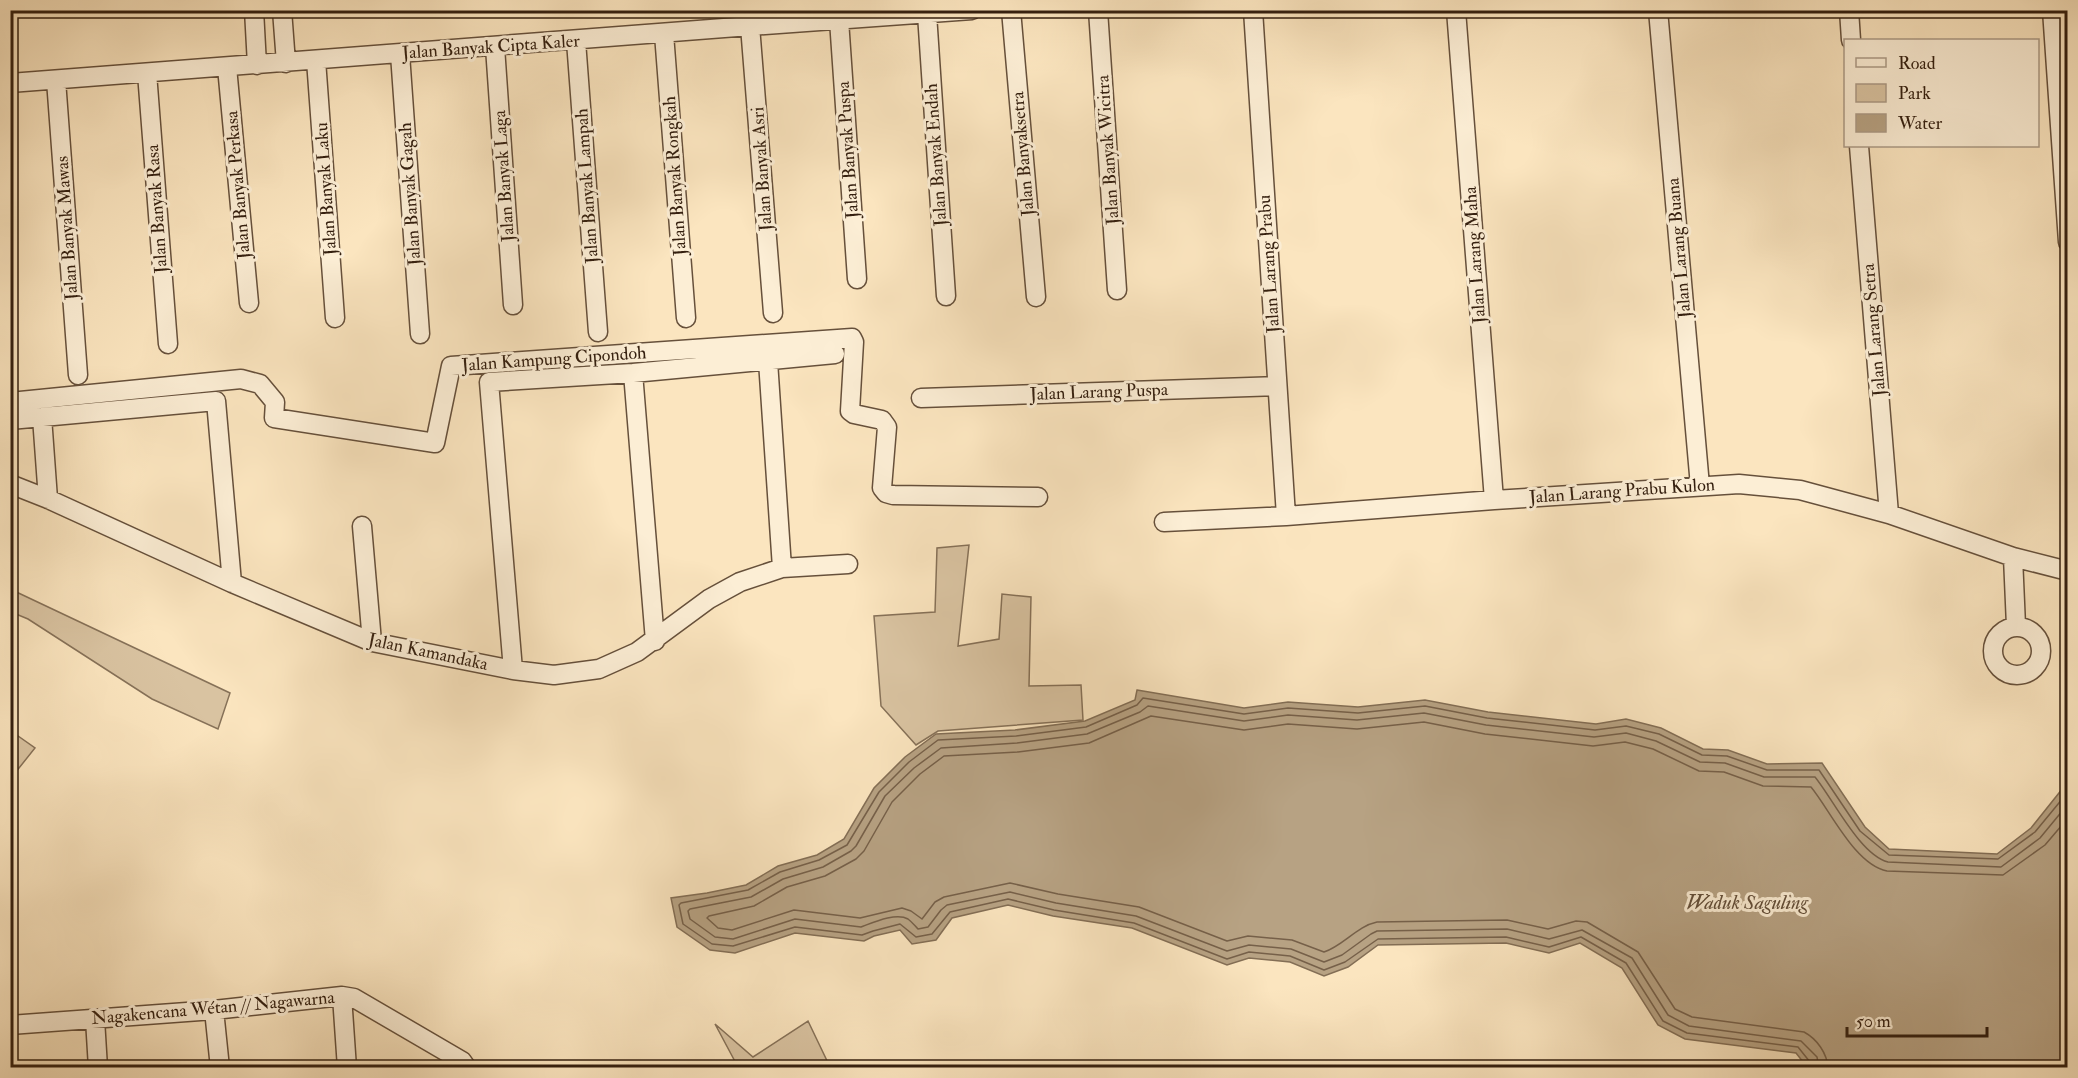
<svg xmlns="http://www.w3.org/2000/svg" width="2078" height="1078" font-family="'IM FELL Double Pica',serif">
	<rect width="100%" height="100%" fill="#fbe5bf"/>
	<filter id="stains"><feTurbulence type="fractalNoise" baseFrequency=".00333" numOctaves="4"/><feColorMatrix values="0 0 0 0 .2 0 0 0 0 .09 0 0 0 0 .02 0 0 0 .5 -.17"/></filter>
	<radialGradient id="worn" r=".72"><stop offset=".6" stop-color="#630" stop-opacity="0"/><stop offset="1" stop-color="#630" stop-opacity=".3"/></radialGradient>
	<path fill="#d9c3a1" stroke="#867158" stroke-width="1.5" d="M 969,545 L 958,646 L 999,639 L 1002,594 L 1031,597 L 1029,686 L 1081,685 L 1083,720 L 938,731 L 916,745 L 881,706 L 874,616 L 935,612 L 937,548 Z
		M 10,589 L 230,693 L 218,729 L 152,699 L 28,619 L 11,612 Z
		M 11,731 L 35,748 L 11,778 Z
		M 808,1021 L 830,1067 L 738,1067 L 715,1024 L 753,1057 Z"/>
	<path fill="#b7a283" stroke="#836e55" stroke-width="1.5" d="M 1137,690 L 1244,708 L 1288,702 L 1358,707 L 1425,700 L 1488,712 L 1596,724 L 1626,719 L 1661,728 L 1703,749 L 1728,750 L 1767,764 L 1822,763 L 1865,827 L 1889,849 L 1997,854 L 2031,828 L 2067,783 L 2067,1067 L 1807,1067 L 1796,1053 L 1685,1039 L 1658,1025 L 1622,968 L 1580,943 L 1549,953 L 1506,943 L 1378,945 L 1348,967 L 1324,976 L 1290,962 L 1249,958 L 1227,965 L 1132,928 L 1053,916 L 1008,905 L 952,918 L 936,940 L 912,944 L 900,930 L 874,936 L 864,941 L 795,933 L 735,953 L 710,950 L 677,927 L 671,898 L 707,893 L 746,885 L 778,866 L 817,855 L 844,839 L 874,788 L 905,757 L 936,734 L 1015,730 L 1085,721 L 1135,700 Z"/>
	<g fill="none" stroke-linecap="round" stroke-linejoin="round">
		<path stroke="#766049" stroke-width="1.5" d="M 1812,1068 L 1810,1062 L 1798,1047 L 1687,1033 L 1663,1021 L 1626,963 L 1581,937 L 1549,947 L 1506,937 L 1378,939 L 1345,962 L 1324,970 L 1290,956 L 1249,952 L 1227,959 L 1134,923 L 1054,910 L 1008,899 L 950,912 L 932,934 L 916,937 L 900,924 L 873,931 L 862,935 L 795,927 L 733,946 L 712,944 L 683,924 L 679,905 L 681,903 L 748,890 L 780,872 L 819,860 L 847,845 L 879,792 L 909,762 L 938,740 L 1016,736 L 1086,727 L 1137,705 L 1143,698 L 1244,714 L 1288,708 L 1358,713 L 1425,706 L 1487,718 L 1595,730 L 1626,726 L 1659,734 L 1702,755 L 1727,756 L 1767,770 L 1819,770 L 1860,831 L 1889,855 L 1998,859 L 2035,832 L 2068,792
			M 1819,1068 L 1817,1057 L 1801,1041 L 1689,1026 L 1668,1015 L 1632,958 L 1582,930 L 1549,939 L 1507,929 L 1377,931 L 1371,934 L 1342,955 L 1324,962 L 1291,949 L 1249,945 L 1227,951 L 1136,916 L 1056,903 L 1010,892 L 947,905 L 941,910 L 928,927 L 918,929 C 915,926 912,922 908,919 C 896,912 872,923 861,927 L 795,919 L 733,939 L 715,937 L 690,919 L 688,911 L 690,909 L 751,897 L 783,879 L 823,867 L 851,851 L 856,846 L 885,796 L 914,768 L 941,748 L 1017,743 L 1087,734 L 1140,712 L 1148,706 L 1244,721 L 1288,715 L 1357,720 L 1424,713 L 1486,725 L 1594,737 L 1626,733 L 1656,741 L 1700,762 L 1725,763 L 1764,777 L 1815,777 C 1833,799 1860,855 1888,862 L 2001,867 L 2040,838 L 2068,804
			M 1828,1068 C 1827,1053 1817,1039 1804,1032 L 1692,1017 L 1675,1009 L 1638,952 L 1587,922 L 1576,921 L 1548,929 L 1507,920 L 1377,922 C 1357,926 1343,946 1324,952 L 1292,940 L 1248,936 L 1227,941 L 1139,907 L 1058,894 L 1010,883 L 944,897 L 935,902 L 922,919 L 911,911 L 902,908 L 860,918 L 794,910 L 732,930 L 718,928 L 707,918 L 709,916 L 754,906 L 787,887 L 825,876 L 856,859 L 864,851 L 892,802 L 920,774 L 944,756 L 1018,752 L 1089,743 L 1151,716 L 1244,730 L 1288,724 L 1357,729 L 1424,722 L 1485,734 L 1593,746 L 1625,742 L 1653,749 L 1699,771 L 1724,772 L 1763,786 L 1811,787 C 1830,810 1855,865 1887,871 L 2003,875 L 2045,845 L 2068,818"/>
		<defs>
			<path id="minor" d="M 254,10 L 257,65
				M 282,10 L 286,63
				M 1011,10 L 1036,297
				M 1098,10 L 1117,290
				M 1253,10 L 1286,516
				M 1456,10 L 1494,500
				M 1658,10 L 1700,486
				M 1849,10 L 1851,40
				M 2052,10 L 2068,242
				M 927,14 L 946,296
				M 839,20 L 857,279
				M 750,26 L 773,313
				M 664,34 L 686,318
				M 576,41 L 598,332
				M 495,47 L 513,305
				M 400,54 L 420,334
				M 316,60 L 335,318
				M 227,67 L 249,303
				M 147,73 L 168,344
				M 56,80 L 78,375
				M 10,83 L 750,26 L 972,10
				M 1859,146 L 1889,514
				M 768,361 L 782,568
				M 633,373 L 655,641
				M 921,398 L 1277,386
				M 10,402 L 241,379 L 260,384 L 275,402 L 274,418 L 435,443 L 451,366 L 852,338 L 854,342 L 850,411 L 854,414 L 882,420 L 887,427 L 882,488 L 886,493 L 893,495 L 1038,497
				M 42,417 L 48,499
				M 10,420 L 216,401 L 232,583
				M 10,484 L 48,499 L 232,583 L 372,642 L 513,670 L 554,675 L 599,669 L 637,652 L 709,599 L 740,582 L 782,568 L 848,564
				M 1164,522 L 1286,516 L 1494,500 L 1739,484 L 1800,490 L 1889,514 L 2013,557 L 2068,571
				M 362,526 L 372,642
				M 2013,557 L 2016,626
				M1993 651a24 24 0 1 1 48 0a24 24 0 1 1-48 0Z
				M 513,670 L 489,382 L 633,373 L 835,354
				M 342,996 L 347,1068
				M 214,1010 L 220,1068
				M 95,1019 L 98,1068
				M 10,1025 L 214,1010 L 342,996 L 354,998 L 462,1061 L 467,1068"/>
		</defs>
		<use href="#minor" stroke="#66503b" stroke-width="21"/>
		<use href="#minor" stroke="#fceed5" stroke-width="18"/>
	</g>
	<g text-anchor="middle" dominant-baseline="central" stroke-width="6" stroke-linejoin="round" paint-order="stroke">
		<g font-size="18" fill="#341f0f" stroke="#fceed5">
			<text transform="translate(491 47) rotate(-4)">Jalan Banyak Cipta Kaler</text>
			<text transform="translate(848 150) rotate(-94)">Jalan Banyak Puspa</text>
			<text transform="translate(1108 150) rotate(-94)">Jalan Banyak Wicitra</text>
			<text transform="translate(1023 154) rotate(-95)">Jalan Banyaksetra</text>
			<text transform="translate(936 155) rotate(-94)">Jalan Banyak Endah</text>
			<text transform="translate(762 169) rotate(-94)">Jalan Banyak Asri</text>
			<text transform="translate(504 176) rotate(-94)">Jalan Banyak Laga</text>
			<text transform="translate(675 176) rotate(-94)">Jalan Banyak Rongkah</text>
			<text transform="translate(238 185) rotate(-95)">Jalan Banyak Perkasa</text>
			<text transform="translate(587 186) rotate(-94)">Jalan Banyak Lampah</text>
			<text transform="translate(326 189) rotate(-94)">Jalan Banyak Laku</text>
			<text transform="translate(410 194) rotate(-94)">Jalan Banyak Gagah</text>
			<text transform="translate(157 209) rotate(-94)">Jalan Banyak Rasa</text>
			<text transform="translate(67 228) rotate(-94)">Jalan Banyak Mawas</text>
			<text transform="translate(1679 248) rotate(-95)">Jalan Larang Buana</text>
			<text transform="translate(1475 255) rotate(-94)">Jalan Larang Maha</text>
			<text transform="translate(1269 264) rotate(-94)">Jalan Larang Prabu</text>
			<text transform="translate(1874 330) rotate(-95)">Jalan Larang Setra</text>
			<text transform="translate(554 359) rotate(-4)">Jalan Kampung Cipondoh</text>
			<text transform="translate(1099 392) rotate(-2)">Jalan Larang Puspa</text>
			<text transform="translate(1622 491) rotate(-4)">Jalan Larang Prabu Kulon</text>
			<text transform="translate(428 652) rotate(12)">Jalan Kamandaka</text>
			<text transform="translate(213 1008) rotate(-5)">Nagakencana Wétan // Nagawarna</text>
		</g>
		<g font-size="20" font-style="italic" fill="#624d38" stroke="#fceed5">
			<text x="1747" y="902">Waduk Saguling</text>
		</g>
	</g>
	<rect width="2078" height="1078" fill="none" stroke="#fbe5bf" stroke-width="36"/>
	<rect x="12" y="12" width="2054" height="1054" fill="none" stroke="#341f0f" stroke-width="3"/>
	<rect x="18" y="18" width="2042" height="1042" fill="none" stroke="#341f0f" stroke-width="1.5"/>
	<rect x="1844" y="39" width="195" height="108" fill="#fceed5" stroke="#ac9b86" stroke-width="1.5"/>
	<rect x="1856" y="58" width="30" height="9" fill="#fceed5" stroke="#ac9b86" stroke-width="1.5"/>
	<text x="1898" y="69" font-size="18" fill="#341f0f">Road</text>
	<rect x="1856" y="84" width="30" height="18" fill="#d9c3a1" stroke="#ac9b86" stroke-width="1.5"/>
	<text x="1898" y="99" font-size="18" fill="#341f0f">Park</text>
	<rect x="1856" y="114" width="30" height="18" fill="#b7a283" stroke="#ac9b86" stroke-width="1.5"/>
	<text x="1898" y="129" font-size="18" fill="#341f0f">Water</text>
	<path d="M1847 1027v9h140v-9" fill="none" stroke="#341f0f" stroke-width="3"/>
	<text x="1856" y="1027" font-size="18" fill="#341f0f" stroke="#fceed5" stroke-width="4.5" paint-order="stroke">50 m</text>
	<rect width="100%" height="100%" filter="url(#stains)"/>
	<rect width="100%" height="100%" fill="url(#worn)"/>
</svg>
